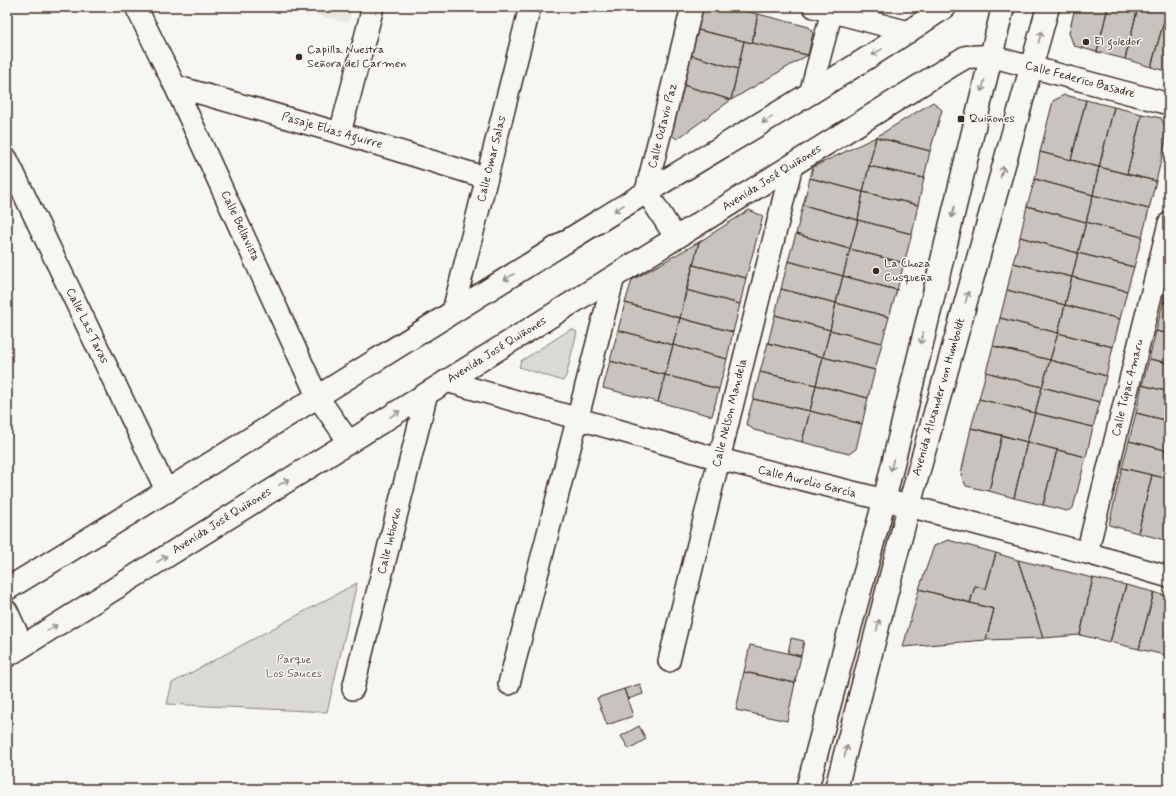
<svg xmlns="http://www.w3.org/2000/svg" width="1176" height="796" font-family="Mynerve,sans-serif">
	<rect width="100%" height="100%" fill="#f6f6f2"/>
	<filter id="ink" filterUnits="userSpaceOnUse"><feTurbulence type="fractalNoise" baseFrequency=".025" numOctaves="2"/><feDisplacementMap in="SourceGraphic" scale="8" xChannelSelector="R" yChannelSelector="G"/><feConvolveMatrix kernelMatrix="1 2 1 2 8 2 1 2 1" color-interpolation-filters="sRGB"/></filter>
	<g filter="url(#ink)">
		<path fill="#e8e7e2" d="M 288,7 L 352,7 L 348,23 Z"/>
		<path fill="#dad9d3" stroke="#8a8278" d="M 571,329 L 577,332 L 566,376 L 563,381 L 519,367 L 521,361 Z
			M 357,583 L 327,712 L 167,704 L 172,683 Z"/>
		<path fill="#c8c3be" stroke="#3b2a1e" d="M 703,7 L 727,7 L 758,14 L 752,43 L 698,30 Z
			M 1075,7 L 1108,7 L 1097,52 L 1074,46 L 1069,33 Z
			M 1108,7 L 1138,7 L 1125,59 L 1097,52 Z
			M 1138,7 L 1168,7 L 1151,67 L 1125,59 Z
			M 1168,7 L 1169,7 L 1169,72 L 1151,67 Z
			M 758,14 L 809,27 L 813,33 L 808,55 L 752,43 Z
			M 698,30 L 744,41 L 738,69 L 690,55 Z
			M 744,41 L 752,43 L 808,55 L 731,100 Z
			M 690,55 L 738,69 L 731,100 L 683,85 Z
			M 683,85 L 731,100 L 677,139 L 670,134 Z
			M 1064,95 L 1086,100 L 1071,160 L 1040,152 L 1053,101 Z
			M 1086,100 L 1114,107 L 1099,167 L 1071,160 Z
			M 933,102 L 942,110 L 930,151 L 876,137 Z
			M 1114,107 L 1142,114 L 1127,174 L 1099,167 Z
			M 1142,114 L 1161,118 L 1168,132 L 1156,181 L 1127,174 Z
			M 876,137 L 863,192 L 810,178 L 813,167 Z
			M 876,137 L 930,151 L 924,178 L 869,166 Z
			M 1040,152 L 1099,167 L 1093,195 L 1035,179 Z
			M 869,166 L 924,178 L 918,205 L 863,192 Z
			M 1099,167 L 1156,181 L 1149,209 L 1093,195 Z
			M 810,178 L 863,192 L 858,220 L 803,205 Z
			M 1035,179 L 1093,195 L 1086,222 L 1027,206 Z
			M 863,192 L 918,205 L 912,234 L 858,220 Z
			M 1093,195 L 1149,209 L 1142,237 L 1086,222 Z
			M 803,205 L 858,220 L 850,249 L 796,234 Z
			M 1027,206 L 1086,222 L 1078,253 L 1020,237 Z
			M 749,210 L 763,216 L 746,278 L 693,265 L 699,242 Z
			M 858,220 L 912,234 L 904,263 L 850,249 Z
			M 1086,222 L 1142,237 L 1134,267 L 1078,253 Z
			M 796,234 L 850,249 L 843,276 L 788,261 Z
			M 1020,237 L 1078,253 L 1072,277 L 1013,263 Z
			M 699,242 L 680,318 L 625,303 L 632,280 Z
			M 850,249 L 904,263 L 897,290 L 843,276 Z
			M 1078,253 L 1134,267 L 1127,291 L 1072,277 Z
			M 788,261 L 843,276 L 836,303 L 781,289 Z
			M 1013,263 L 1072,277 L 1065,305 L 1007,290 Z
			M 693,265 L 746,278 L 740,304 L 686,290 Z
			M 843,276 L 897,290 L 889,317 L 836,303 Z
			M 1072,277 L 1127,291 L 1120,319 L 1065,305 Z
			M 1169,281 L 1169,303 L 1163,302 Z
			M 781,289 L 836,303 L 830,330 L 775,315 Z
			M 686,290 L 740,304 L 733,332 L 680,318 Z
			M 1007,290 L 1065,305 L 1058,333 L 1000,318 Z
			M 1163,302 L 1169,303 L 1169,334 L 1156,331 Z
			M 625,303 L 680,318 L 673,345 L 618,330 Z
			M 836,303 L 889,317 L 882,343 L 830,330 Z
			M 1065,305 L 1120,319 L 1113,347 L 1058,333 Z
			M 775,315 L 830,330 L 823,357 L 768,343 Z
			M 680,318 L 733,332 L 727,359 L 673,345 Z
			M 1000,318 L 1058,333 L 1050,360 L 993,346 Z
			M 618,330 L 673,345 L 665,375 L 610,361 Z
			M 830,330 L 882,343 L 875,370 L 823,357 Z
			M 1156,331 L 1169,334 L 1169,363 L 1149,359 Z
			M 1058,333 L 1113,347 L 1106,376 L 1050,360 Z
			M 768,343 L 823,357 L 816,385 L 760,372 Z
			M 673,345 L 727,359 L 719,389 L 665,375 Z
			M 993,346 L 1050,360 L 1042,387 L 986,372 Z
			M 823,357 L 875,370 L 868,398 L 816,385 Z
			M 1149,359 L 1169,363 L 1169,392 L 1142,385 Z
			M 1050,360 L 1106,376 L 1100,402 L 1042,387 Z
			M 610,361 L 665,375 L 658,402 L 603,388 Z
			M 760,372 L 816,385 L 810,411 L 753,399 Z
			M 986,372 L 1042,387 L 1035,413 L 979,399 Z
			M 665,375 L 719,389 L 712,416 L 658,402 Z
			M 816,385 L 868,398 L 862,424 L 810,411 Z
			M 1142,385 L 1169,392 L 1169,421 L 1136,413 Z
			M 1042,387 L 1100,402 L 1093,427 L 1035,413 Z
			M 753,399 L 810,411 L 802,442 L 754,430 L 746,424 Z
			M 979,399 L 1035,413 L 1027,442 L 971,428 Z
			M 810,411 L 862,424 L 856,449 L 849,454 L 802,442 Z
			M 1035,413 L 1093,427 L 1086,457 L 1027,442 Z
			M 1136,413 L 1169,421 L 1169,451 L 1129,441 Z
			M 971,428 L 1002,435 L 989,491 L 966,486 L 961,474 Z
			M 1002,435 L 1027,442 L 1014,498 L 989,491 Z
			M 1129,441 L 1169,451 L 1169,479 L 1122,468 Z
			M 1027,442 L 1057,450 L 1043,505 L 1014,498 Z
			M 1057,450 L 1086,457 L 1073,508 L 1067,511 L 1043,505 Z
			M 1122,468 L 1152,475 L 1138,533 L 1109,525 Z
			M 1152,475 L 1169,479 L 1169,524 L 1165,540 L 1138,533 Z
			M 1169,524 L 1169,540 L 1165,540 Z
			M 948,540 L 996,553 L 986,589 L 975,586 L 970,603 L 919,589 L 934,546 Z
			M 996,553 L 1018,560 L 1043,638 L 986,640 L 994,609 L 970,603 L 975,586 L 986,589 Z
			M 1018,560 L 1093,578 L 1080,635 L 1043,638 Z
			M 1093,578 L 1126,585 L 1110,642 L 1080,635 Z
			M 1126,585 L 1154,592 L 1139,649 L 1110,642 Z
			M 919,589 L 994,609 L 986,640 L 903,647 Z
			M 1154,592 L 1169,597 L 1169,640 L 1165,655 L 1139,649 Z
			M 791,638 L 804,641 L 801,656 L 788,653 Z
			M 1169,640 L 1169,656 L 1165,655 Z
			M 750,645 L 801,656 L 795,683 L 744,672 Z
			M 744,672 L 795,683 L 787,721 L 736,710 Z
			M 640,684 L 643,694 L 628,699 L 624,689 Z
			M 624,689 L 633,716 L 607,725 L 597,698 Z
			M 639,726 L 646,739 L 629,749 L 621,736 Z"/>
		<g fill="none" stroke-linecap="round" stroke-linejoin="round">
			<defs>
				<path id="minor" d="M 136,7 L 175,86 L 317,396 L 349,442
					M 814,7 L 909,32
					M 990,56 L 1169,104
					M 175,86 L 340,133 L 487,178
					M 810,94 L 833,7
					M 340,133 L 373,7
					M 7,159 L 167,492
					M 676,238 L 646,191 L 692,7
					M 453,311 L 530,7
					M 446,381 L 719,459 L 909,506 L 1087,553 L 1169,577
					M 1087,553 L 1169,223
					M 7,611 L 23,646
					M 669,661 L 792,165
					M 509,684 L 614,277
					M 353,689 L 427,393"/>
				<path id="tertiary" d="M 7,589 C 204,469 399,345 596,223 C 712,151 832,84 945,7
					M 7,656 L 954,64 L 966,57 L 990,56"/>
				<path id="secondary" d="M 807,789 L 884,501 L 1003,7
					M 836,789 L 909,506 L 1048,7"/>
			</defs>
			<use href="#minor" stroke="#3b2a1e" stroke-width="24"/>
			<use href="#tertiary" stroke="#3b2a1e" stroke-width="25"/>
			<use href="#secondary" stroke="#3b2a1e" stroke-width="25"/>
			<use href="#minor" stroke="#f6f6f2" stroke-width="21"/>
			<use href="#tertiary" stroke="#f6f6f2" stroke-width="22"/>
			<use href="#secondary" stroke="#f6f6f2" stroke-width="22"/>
		</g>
		<defs><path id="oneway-shaft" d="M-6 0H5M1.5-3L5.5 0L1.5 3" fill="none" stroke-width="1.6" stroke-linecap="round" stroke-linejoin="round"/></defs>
		<g stroke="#989088">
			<use href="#oneway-shaft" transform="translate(1040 37) rotate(-75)"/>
			<use href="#oneway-shaft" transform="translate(877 52) rotate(148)"/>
			<use href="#oneway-shaft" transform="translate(983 86) rotate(104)"/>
			<use href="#oneway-shaft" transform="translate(767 120) rotate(149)"/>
			<use href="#oneway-shaft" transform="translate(1002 172) rotate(-74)"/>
			<use href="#oneway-shaft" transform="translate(619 208) rotate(148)"/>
			<use href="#oneway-shaft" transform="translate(953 212) rotate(104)"/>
			<use href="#oneway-shaft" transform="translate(509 277) rotate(148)"/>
			<use href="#oneway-shaft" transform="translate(967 297) rotate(-74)"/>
			<use href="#oneway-shaft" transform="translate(922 338) rotate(104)"/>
			<use href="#oneway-shaft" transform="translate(395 414) rotate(-32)"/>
			<use href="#oneway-shaft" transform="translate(892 465) rotate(103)"/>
			<use href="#oneway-shaft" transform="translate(284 482) rotate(-32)"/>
			<use href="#oneway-shaft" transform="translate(162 559) rotate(-32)"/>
			<use href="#oneway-shaft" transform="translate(878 625) rotate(-76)"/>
			<use href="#oneway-shaft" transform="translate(52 628) rotate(-32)"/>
			<use href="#oneway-shaft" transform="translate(846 751) rotate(-75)"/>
		</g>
	</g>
	<g fill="#3b2a1e" stroke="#f6f6f2" stroke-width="1.5">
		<circle cx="1086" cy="42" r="4"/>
		<circle cx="299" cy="57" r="4"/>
		<rect x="957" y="115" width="8" height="8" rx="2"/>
		<circle cx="876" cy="271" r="4"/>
	</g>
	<g text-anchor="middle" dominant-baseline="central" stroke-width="3" stroke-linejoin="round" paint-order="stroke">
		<g font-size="12" fill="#3b2a1e" stroke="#f6f6f2" text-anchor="start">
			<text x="1094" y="42">El goledor</text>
			<text x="307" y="50">Capilla Nuestra<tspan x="307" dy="14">Señora del Carmen</tspan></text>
			<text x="969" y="119">Quiñones</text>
			<text x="884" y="264">La Choza<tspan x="884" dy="14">Cusqueña</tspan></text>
		</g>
		<g font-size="12" fill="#3b2a1e" stroke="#f6f6f2">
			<text transform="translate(1080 80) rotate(15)">Calle Federico Basadre</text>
			<text transform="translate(663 126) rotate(-76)">Calle Octavio Paz</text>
			<text transform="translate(332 131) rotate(16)">Pasaje Elias Aguirre</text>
			<text transform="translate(492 159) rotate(-76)">Calle Omar Salas</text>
			<text transform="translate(772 178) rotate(-32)">Avenida José Quiñones</text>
			<text transform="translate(240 226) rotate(65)">Calle Bellavista</text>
			<text transform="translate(87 326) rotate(64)">Calle Las Taras</text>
			<text transform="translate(497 350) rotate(-32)">Avenida José Quiñones</text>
			<text transform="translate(1128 388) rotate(-76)">Calle Túpac Amaru</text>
			<text transform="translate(939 397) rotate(-74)">Avenida Alexander von Humboldt</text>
			<text transform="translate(730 413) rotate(-76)">Calle Nelson Mandela</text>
			<text transform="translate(807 482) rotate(14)">Calle Aurelio García</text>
			<text transform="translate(222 521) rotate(-32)">Avenida José Quiñones</text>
			<text transform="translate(390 541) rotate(-76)">Calle Intiorko</text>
		</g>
		<g font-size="12" fill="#63564b" stroke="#f6f6f2">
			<text x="294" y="660">Parque<tspan x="294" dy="14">Los Sauces</tspan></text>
		</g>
	</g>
	<rect width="1176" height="796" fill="none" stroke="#f6f6f2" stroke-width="24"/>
	<rect x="12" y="12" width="1152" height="772" fill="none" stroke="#3b2a1e" stroke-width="1.5" filter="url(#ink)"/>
</svg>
